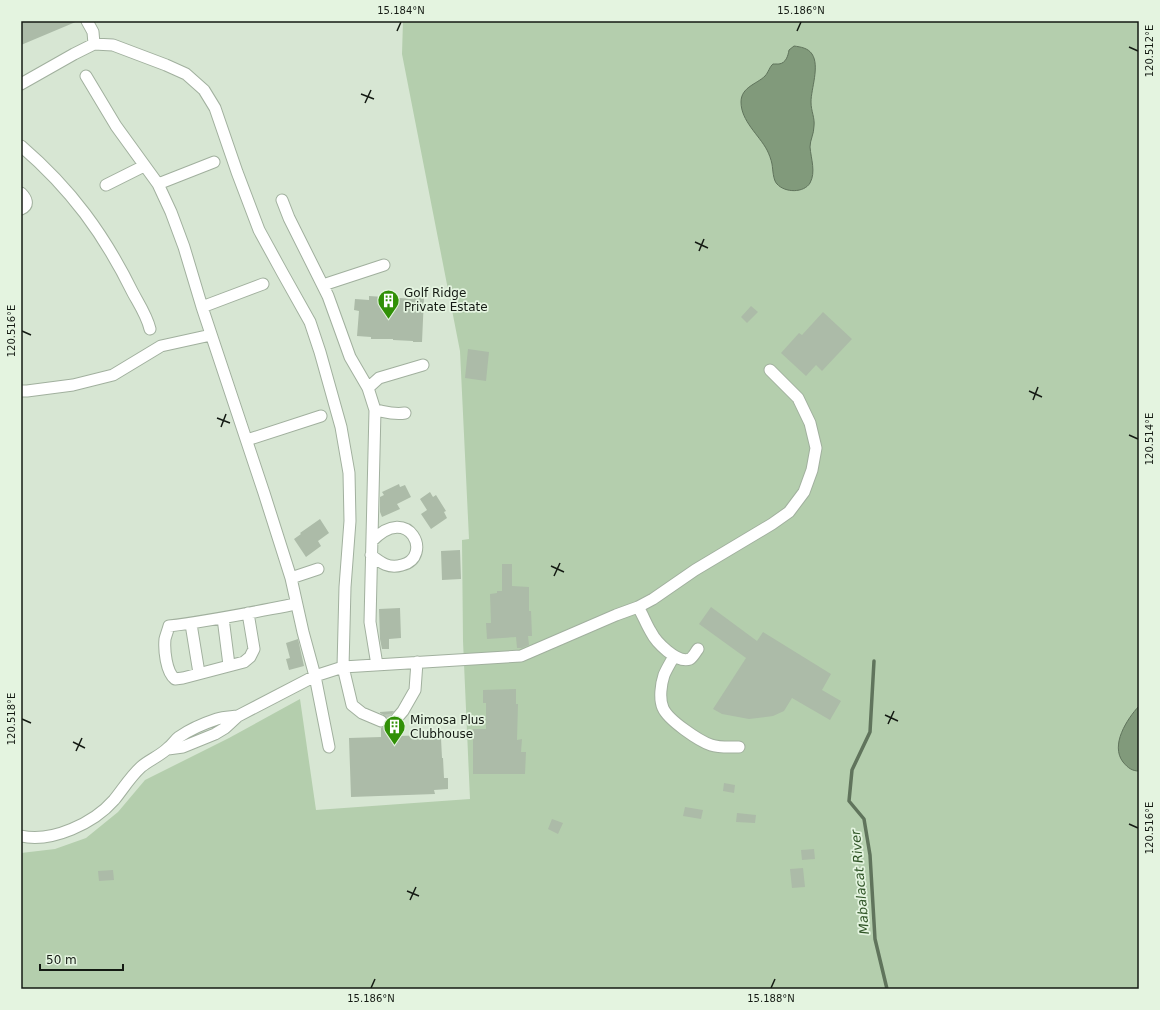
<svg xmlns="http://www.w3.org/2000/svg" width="1160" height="1010" font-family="'DejaVu Sans',sans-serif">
	<rect width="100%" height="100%" fill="#d7e6d3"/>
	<path fill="#b4cead" d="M 403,21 L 1139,21 L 1139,989 L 21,989 L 21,853 L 55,849 L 86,838 L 118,812 L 145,780 L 229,738 L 300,699 L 316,810 L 470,799 L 463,641 L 462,540 L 469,539 L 460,351 L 402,54 Z"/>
	<path fill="#819a7b" stroke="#60745c" d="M 794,46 C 801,47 808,48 812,54 C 820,66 811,89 811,102 C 811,111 815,118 814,126 C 814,134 810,140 810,147 C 811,159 816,172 810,183 C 804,193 785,193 777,184 C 773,180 773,170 772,164 C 771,159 769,154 767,150 C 759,135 741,121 741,102 C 741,87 757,84 765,76 C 768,73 770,66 773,64 C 774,64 778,64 779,64 C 786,63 788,56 789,50 Z
		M 1139,706 L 1139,771 C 1132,771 1128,768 1123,762 C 1110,745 1127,719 1139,706 Z"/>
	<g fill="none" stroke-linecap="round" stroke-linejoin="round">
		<path stroke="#60745c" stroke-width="3.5" d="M 874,661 L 870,732 L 852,770 L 849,801 L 864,819 L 870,855 L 875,939 L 887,989"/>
	</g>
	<path fill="#acbba8" d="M 21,21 L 78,21 L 21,45 Z
		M 369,296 L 414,299 L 414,296 L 424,297 L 422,342 L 413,342 L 413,341 L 393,340 L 393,339 L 371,339 L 371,337 L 357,336 L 359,311 L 354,310 L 355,299 L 369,300 Z
		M 751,306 L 758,312 L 747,323 L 741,317 Z
		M 823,312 L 852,339 L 822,371 L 816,365 L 806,376 L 781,353 L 799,333 L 802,335 Z
		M 468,349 L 489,352 L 486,381 L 465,378 Z
		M 399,484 L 400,487 L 405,485 L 411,497 L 397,504 L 400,509 L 382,517 L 380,512 L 380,497 L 384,495 L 382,492 Z
		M 430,492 L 433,497 L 436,495 L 446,511 L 444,512 L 447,518 L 431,529 L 421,514 L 427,510 L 420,499 Z
		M 320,519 L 329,533 L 318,541 L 321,546 L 306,557 L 294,539 L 301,534 L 300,533 Z
		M 460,550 L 461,579 L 442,580 L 441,551 Z
		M 502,564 L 512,564 L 512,586 L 529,587 L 529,611 L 531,611 L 532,636 L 528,636 L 529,645 L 522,648 L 517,648 L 516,637 L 487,639 L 486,623 L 491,623 L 490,594 L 497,593 L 497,591 L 502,591 Z
		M 711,607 L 757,641 L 763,632 L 831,674 L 822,690 L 841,701 L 830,720 L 792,698 L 784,711 L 773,716 L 749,719 L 722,714 L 713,709 L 746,658 L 699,624 Z
		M 400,608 L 401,638 L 389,639 L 389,649 L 382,649 L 380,639 L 379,609 Z
		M 298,639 L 304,666 L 289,670 L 286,659 L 290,658 L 286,643 Z
		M 516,689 L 516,704 L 518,704 L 517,740 L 522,739 L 521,752 L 526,752 L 525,774 L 473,774 L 473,729 L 486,729 L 486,703 L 483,703 L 483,690 Z
		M 394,711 L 390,716 L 390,720 L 393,724 L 397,725 L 398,736 L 432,735 L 432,739 L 441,738 L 442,758 L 443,758 L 444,778 L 448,778 L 448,789 L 434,790 L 435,794 L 351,797 L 349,738 L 381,737 L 381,728 L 386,726 L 388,721 L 386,716 L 380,713 L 380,712 Z
		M 724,783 L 735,785 L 734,793 L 723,791 Z
		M 685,807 L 703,810 L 701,819 L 683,816 Z
		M 737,813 L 756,815 L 755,823 L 736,822 Z
		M 552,819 L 563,823 L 558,834 L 548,829 Z
		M 814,849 L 815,859 L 802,860 L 801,850 Z
		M 803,868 L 805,887 L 792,888 L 790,869 Z
		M 113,870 L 114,880 L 99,881 L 98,871 Z"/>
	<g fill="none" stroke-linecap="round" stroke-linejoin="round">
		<path stroke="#bac7b6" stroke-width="11" stroke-dasharray="11 5.5" stroke-linecap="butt" d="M 381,721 L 397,718"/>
		<defs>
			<path id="minor" d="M 87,21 L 93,32 L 94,44
				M 86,76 L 116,126 L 158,184 L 171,212 L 184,247 L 202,307 L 264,493 L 291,578 L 303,632 L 315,676 L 329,747
				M 21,84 L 74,54 L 94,44 L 113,45 L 166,65 L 186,74 L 204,90 L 215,108 L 237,172 L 259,230 L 282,272 L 310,322 L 320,352 L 341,427 L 349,473 L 350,521 L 345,587 L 343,667 L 352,705 L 362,713 L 381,721
				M 21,146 C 71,189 104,234 133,293 C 139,304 147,316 150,329
				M 158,184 L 214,162
				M 106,185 L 144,166
				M 21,193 C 26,198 30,205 21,209
				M 282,200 L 289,218 L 328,296 L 350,357 L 368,388 L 375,410 L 370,622 L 377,665
				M 323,285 L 384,265
				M 202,307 L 263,284
				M 368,388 L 379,378 L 423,365
				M 21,391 L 27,391 L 73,385 L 113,375 L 161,346 L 211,335
				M 375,410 C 386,412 394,415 405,413
				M 247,440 L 321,416
				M 371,555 C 381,563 389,569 402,565 C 434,557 409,502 372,541
				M 291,578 L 318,569
				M 638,607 C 643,615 646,624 651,632 C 656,642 677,664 690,659 C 693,657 695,653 698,649
				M 248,613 L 254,649 L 250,657 L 244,662 L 183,678 L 175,679 C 166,672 164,650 165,639 C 166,635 168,630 169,626 C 212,621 254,612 296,604
				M 223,618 L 229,665
				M 191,624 L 199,673
				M 674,656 C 671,662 667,668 664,675 C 661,684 659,699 663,708 C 668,720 699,741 711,745 C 720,748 730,747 739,747
				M 397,718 L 403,711 L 415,690 L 417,662
				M 168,749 L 183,747 L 215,734 L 225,728 L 238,716 L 315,676 L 343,667 L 521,656 L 616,615 L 638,607 L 653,599 L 695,570 L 772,524 L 789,512 L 804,492 L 812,470 L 816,448 L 810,423 L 798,398 L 770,370
				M 21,836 C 52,843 94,823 114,800 C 123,789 130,777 141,767 C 149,760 160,756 168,748 C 172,745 175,740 179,737 C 189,730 205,723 217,719 C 224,717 231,717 238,716"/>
		</defs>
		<use href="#minor" stroke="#a1b09e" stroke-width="13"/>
		<use href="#minor" stroke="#fff" stroke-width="11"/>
	</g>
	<path fill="none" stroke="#141a13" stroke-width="1.5" d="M 397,31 L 401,22M 797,31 L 801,22M 1129,47 L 1138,51M 361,94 L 374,99M 365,103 L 371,90M 695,242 L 708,248M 699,251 L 704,239M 22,331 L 31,335M 1029,391 L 1042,397M 1033,400 L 1038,387M 217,418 L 230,423M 221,427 L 226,414M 1129,435 L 1138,439M 551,566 L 564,572M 554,576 L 560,563M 885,715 L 898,721M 22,719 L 31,723M 888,724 L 894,711M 73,742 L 85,748M 76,751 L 82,738M 1129,824 L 1138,828M 407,891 L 419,896M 410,900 L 416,887M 371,988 L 375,979M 771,988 L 775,979"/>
	<defs>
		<symbol id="building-pin" viewBox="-11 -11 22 30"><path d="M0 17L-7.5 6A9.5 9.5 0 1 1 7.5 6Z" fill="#319007" stroke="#e4f4e0"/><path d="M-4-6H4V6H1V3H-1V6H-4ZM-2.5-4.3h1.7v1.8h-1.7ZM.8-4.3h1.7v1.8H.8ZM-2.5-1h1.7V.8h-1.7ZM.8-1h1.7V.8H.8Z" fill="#fff"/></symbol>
	</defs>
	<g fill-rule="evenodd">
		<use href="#building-pin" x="376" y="288" width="25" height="34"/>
		<use href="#building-pin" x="382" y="714" width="25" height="34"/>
	</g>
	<g text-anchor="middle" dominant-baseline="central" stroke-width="3.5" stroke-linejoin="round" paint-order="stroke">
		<g font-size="12" fill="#141a13" stroke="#e4f4e0" text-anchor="start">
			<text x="404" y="293">Golf Ridge<tspan x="404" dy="14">Private Estate</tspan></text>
			<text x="410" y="720">Mimosa Plus<tspan x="410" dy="14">Clubhouse</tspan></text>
		</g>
		<g font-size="13" font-style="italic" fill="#305527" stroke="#e4f4e0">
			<text transform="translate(860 882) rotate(-95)">Mabalacat River</text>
		</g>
	</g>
	<rect width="1160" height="1010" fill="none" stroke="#e4f4e0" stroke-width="44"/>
	<path d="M40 964v6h83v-6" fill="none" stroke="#141a13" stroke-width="2"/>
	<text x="46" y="964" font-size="12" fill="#141a13" stroke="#e4f4e0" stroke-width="3" paint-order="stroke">50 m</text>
	<rect x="22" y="22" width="1116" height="966" fill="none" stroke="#141a13" stroke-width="1.5"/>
	<g font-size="10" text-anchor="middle" fill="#141a13">
		<text x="401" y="14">15.184°N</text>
		<text x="801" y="14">15.186°N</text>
		<text transform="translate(1149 51) rotate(-90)" y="4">120.512°E</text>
		<text transform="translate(11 331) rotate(-90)" y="4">120.516°E</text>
		<text transform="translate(1149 439) rotate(-90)" y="4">120.514°E</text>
		<text transform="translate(11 719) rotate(-90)" y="4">120.518°E</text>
		<text transform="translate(1149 828) rotate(-90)" y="4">120.516°E</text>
		<text x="371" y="1002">15.186°N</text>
		<text x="771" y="1002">15.188°N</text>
	</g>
</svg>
